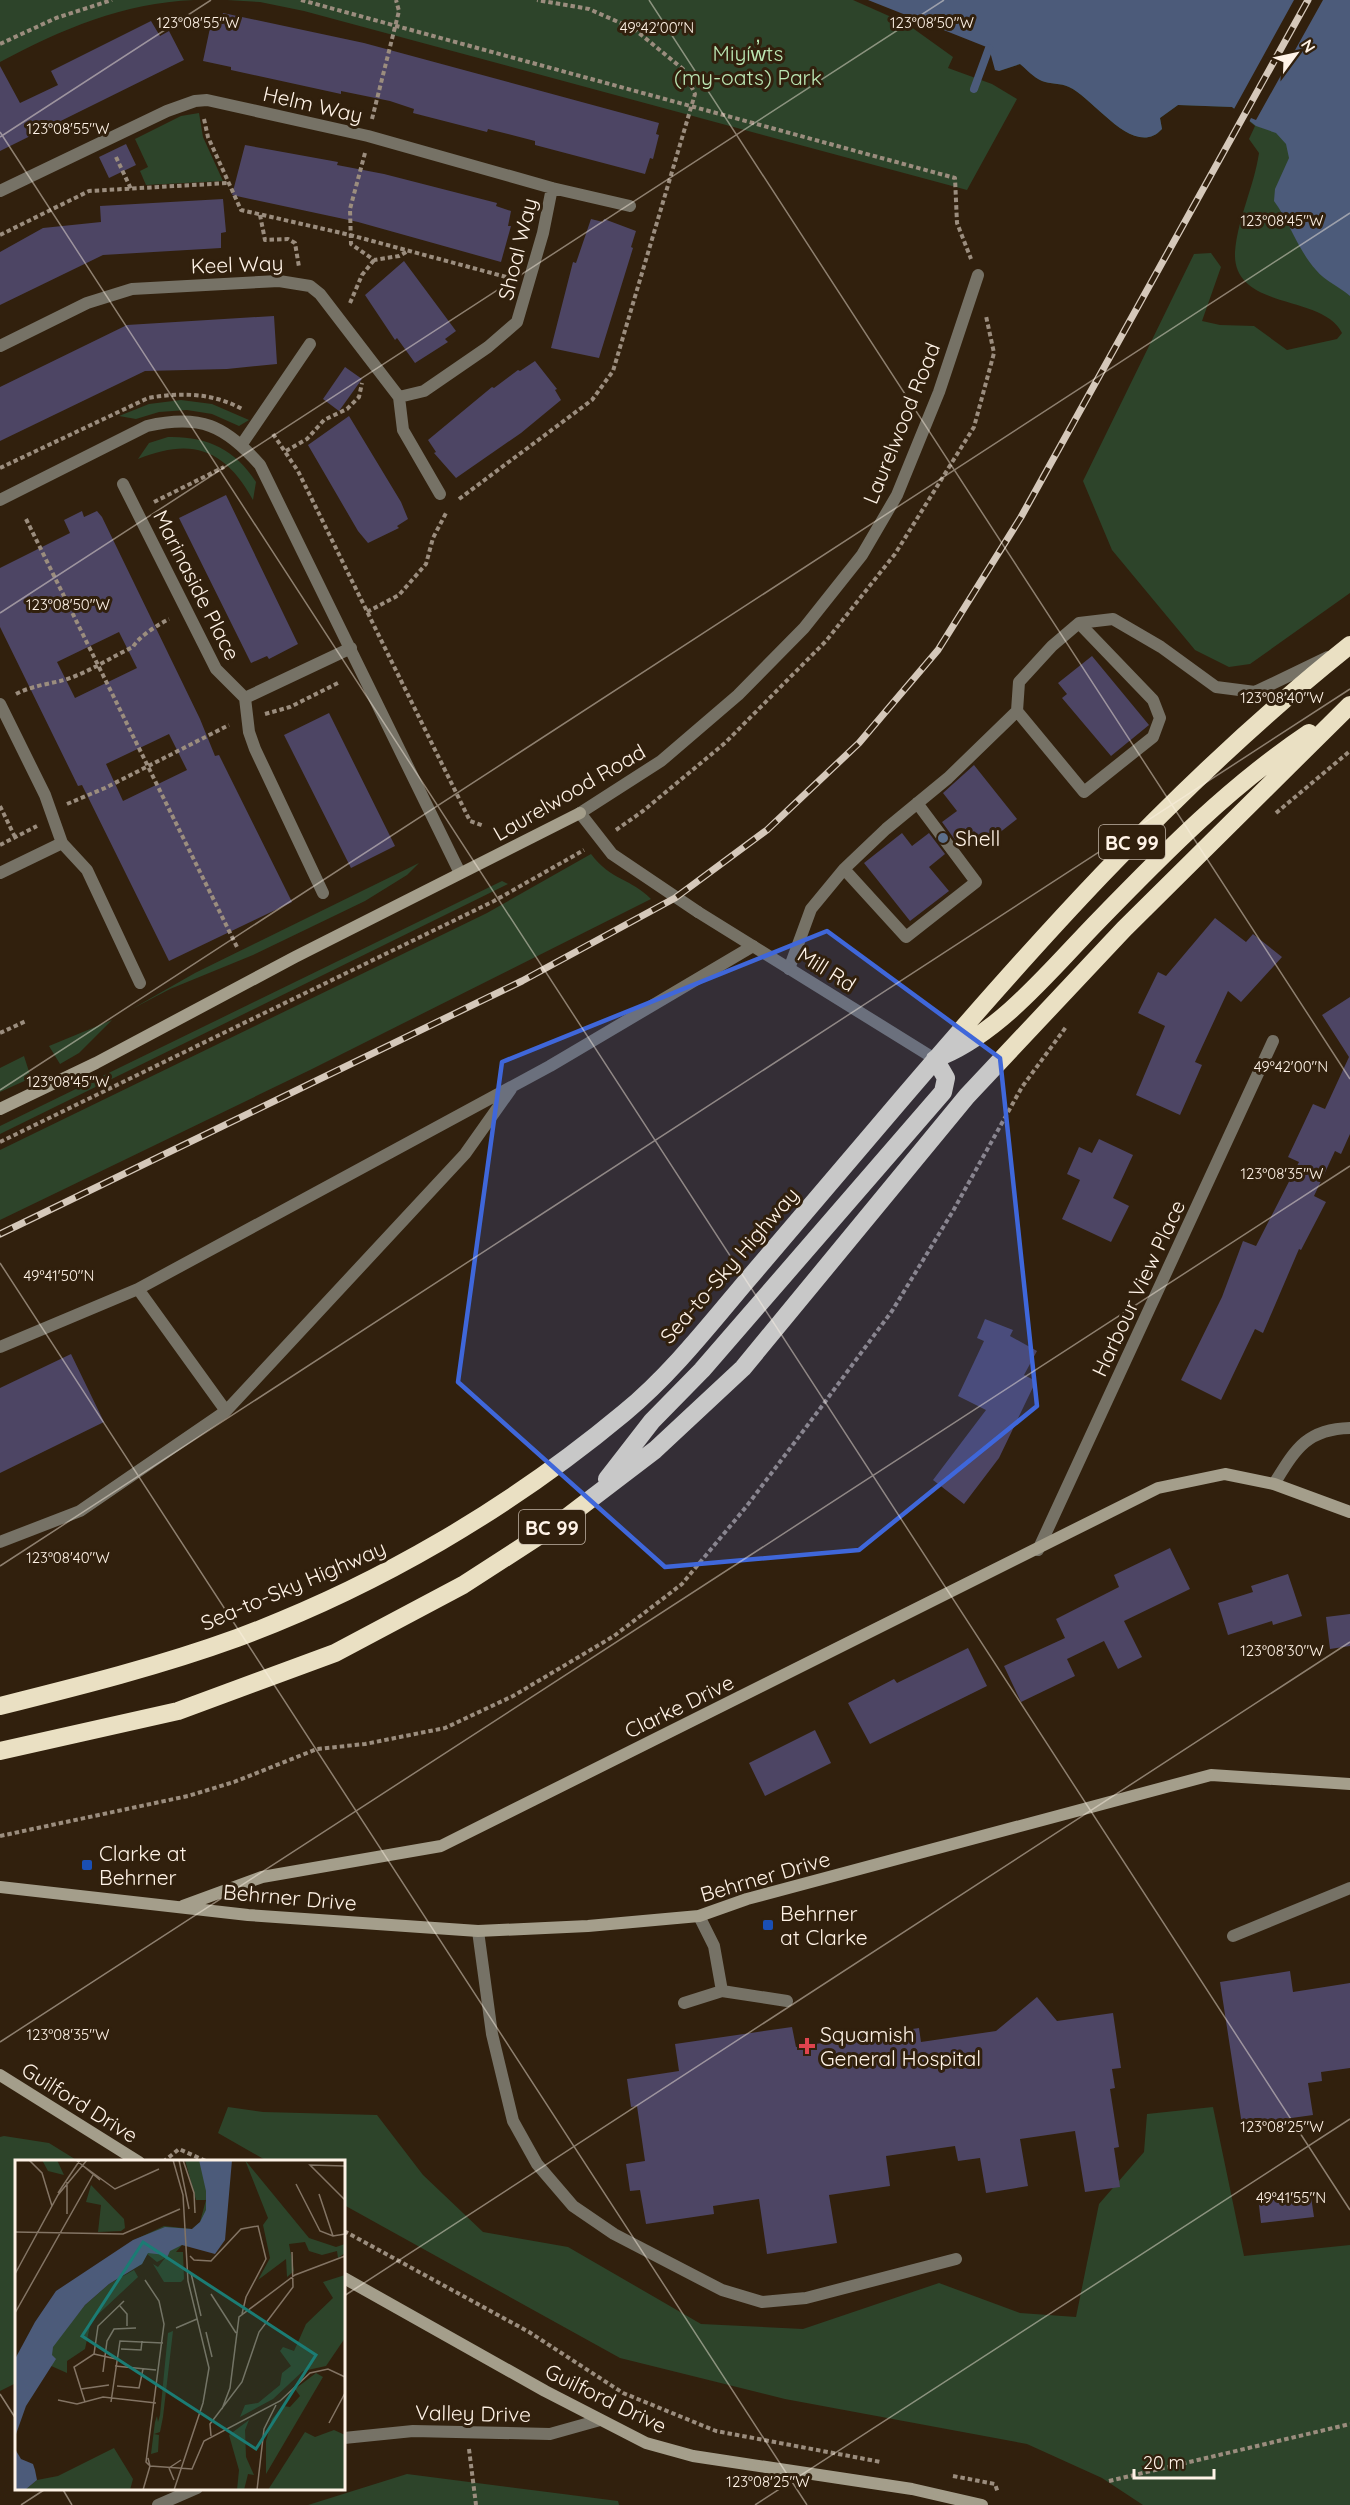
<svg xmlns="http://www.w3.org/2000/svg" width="1350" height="2505" font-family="Quicksand,sans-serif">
	<rect width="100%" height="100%" fill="#31200d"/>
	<path fill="#2d442a" d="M 0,0 L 194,0 C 123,3 62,29 0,62 Z
		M 227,0 L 853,0 L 907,24 L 953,57 L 948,68 L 992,84 L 1017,99 L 967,190 L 304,11 L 260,2 Z
		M 1001,60 L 1180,73 L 1350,164 L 1350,593 L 1250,664 L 1229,667 L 1195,650 L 1112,550 L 1083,481 L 1194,254 L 1211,253 L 1221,267 L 1202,321 L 1220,325 L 1254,326 L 1287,350 L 1337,339 L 1342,333 C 1324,294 1232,311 1235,252 C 1238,217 1254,187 1259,153 L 1249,139 L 1255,126 L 1232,107 L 1178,105 L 1160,118 L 1162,129 C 1134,160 1094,98 1069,87 C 1061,83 1050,84 1042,81 C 1034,78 1027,69 1020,64 L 999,71 Z
		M 199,113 L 203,137 L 223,181 L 146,185 L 140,171 L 148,167 L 135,139 L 181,116 Z
		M 181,400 L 212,404 L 249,420 L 239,426 L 212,414 L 187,410 L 159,412 L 136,419 L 119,416 L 149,404 Z
		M 168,437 C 206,436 235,449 256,482 L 253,500 C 225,449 192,437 138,459 L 149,443 Z
		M 591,854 C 610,880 632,879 651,899 L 310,1070 L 0,1220 L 0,1150 L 487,913 Z
		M 419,863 L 407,875 L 365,901 L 253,955 L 170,989 L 130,1010 L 195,973 Z
		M 502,881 L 508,884 L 0,1134 L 0,1126 Z
		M 112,1020 L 79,1053 L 60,1064 L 49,1046 Z
		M 24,1056 L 31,1078 L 0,1092 L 0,1068 Z
		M 228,2107 L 263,2112 L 377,2115 L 423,2175 L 483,2232 L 568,2247 L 701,2324 L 803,2329 L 939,2283 L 1020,2313 L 1076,2317 L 1099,2204 L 1144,2152 L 1147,2114 L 1213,2107 L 1244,2256 L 1350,2245 L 1350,2505 L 1143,2505 L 1102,2478 L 1027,2444 L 785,2399 L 620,2358 L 344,2205 L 344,2162 L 267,2161 L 218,2133 Z
		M 4,2136 L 49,2143 L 78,2161 L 16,2162 L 16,2383 L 0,2391 L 0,2137 Z
		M 407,2474 L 618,2501 L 619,2505 L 308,2505 Z"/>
	<path fill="#4c5b7a" d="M 868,0 L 1350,0 L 1350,296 C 1340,287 1325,281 1316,270 C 1298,250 1290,223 1274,201 L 1275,189 L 1289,158 L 1286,144 L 1276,133 L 1256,126 L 1232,107 L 1178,105 L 1160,118 L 1162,129 C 1134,160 1094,98 1069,87 C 1061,83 1050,84 1042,81 C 1034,78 1026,69 1020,64 L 999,71 L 995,70 L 989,48 Z"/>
	<path fill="#31200d" d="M 1294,0 L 1323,0 L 1256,120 L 1251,118 L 1248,124 L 1234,113 L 1234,109 Z"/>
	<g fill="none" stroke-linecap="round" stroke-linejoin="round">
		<path stroke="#4c5b7a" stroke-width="8" d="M 974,89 L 989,48"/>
	</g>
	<path fill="#4d4564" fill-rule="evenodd" d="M 223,13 L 364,43 L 659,123 L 656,134 L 659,135 L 653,159 L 650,158 L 645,174 L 535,145 L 535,141 L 488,129 L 487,132 L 413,113 L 414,109 L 390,101 L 341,91 L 341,94 L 231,70 L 231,67 L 203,61 L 210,28 L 219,30 Z
		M 151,21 L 160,36 L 169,31 L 184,60 L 0,151 L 0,66 L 20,103 L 58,85 L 51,71 Z
		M 126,144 L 136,165 L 109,178 L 99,157 Z
		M 245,145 L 338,162 L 337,165 L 384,174 L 497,203 L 496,206 L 511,211 L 508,226 L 511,226 L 501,262 L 358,222 L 232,195 Z
		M 223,199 L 226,232 L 221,233 L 221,248 L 103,255 L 0,305 L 0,252 L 43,228 L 101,222 L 100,206 Z
		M 591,219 L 603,222 L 604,219 L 636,231 L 631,247 L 633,248 L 599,358 L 551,348 L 573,262 L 576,263 Z
		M 404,261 L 456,331 L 445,339 L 448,342 L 415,363 L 397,338 L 395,340 L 365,295 Z
		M 274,316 L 277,364 L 227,369 L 145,371 L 0,441 L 0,387 L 127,325 Z
		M 535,361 L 557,389 L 555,390 L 561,400 L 521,433 L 456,478 L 434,453 L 436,452 L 428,440 L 492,387 L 494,388 L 518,370 L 520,371 Z
		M 345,367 L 362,379 L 339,411 L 323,399 Z
		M 349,416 L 401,502 L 408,519 L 397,526 L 399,528 L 368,543 L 358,531 L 308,445 Z
		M 226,495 L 298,644 L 269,659 L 267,656 L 251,663 L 179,518 Z
		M 82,511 L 84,517 L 97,511 L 102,517 L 200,719 L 215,756 L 219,755 L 292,902 L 169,961 L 82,785 L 78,786 L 0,627 L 0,568 L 70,533 L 64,520 ZM 119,632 L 137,668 L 75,698 L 57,662 ZM 169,734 L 187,770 L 123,801 L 106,764 Z
		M 1092,656 L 1149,725 L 1111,756 L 1062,698 L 1067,694 L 1058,683 Z
		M 329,713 L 395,846 L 351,868 L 284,735 Z
		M 974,765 L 1017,819 L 985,844 L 974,831 L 958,844 L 942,822 L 957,811 L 943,793 Z
		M 902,833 L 912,846 L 929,833 L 945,854 L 929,867 L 949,891 L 910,921 L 864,863 Z
		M 1215,918 L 1246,942 L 1253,934 L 1282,957 L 1241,1002 L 1228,991 L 1195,1062 L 1202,1065 L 1180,1115 L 1136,1095 L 1165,1026 L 1138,1013 L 1158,972 L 1166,976 Z
		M 1350,997 L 1350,1134 L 1341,1154 L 1335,1151 L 1314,1196 L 1326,1202 L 1301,1250 L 1299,1249 L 1263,1333 L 1255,1329 L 1221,1400 L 1181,1380 L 1222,1297 L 1243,1241 L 1256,1246 L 1299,1162 L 1288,1157 L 1313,1104 L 1325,1109 L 1349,1057 L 1322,1015 Z
		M 1099,1139 L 1133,1155 L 1113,1198 L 1129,1206 L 1111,1242 L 1062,1219 L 1080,1180 L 1067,1174 L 1079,1147 L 1092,1153 Z
		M 985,1319 L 1013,1330 L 1010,1336 L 1037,1351 L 1024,1375 L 1036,1381 L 999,1458 L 964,1504 L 933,1480 L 986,1410 L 958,1396 L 984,1341 L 977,1338 Z
		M 71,1354 L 104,1422 L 0,1473 L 0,1388 Z
		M 1170,1548 L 1190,1589 L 1124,1621 L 1142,1657 L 1118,1669 L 1104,1641 L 1067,1659 L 1075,1676 L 1021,1702 L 1004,1666 L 1065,1638 L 1056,1619 L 1119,1587 L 1114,1575 Z
		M 1288,1574 L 1302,1616 L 1273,1625 L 1272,1621 L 1228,1635 L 1218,1603 L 1253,1592 L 1251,1586 Z
		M 1350,1614 L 1350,1646 L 1330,1649 L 1326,1617 Z
		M 968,1648 L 987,1686 L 870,1744 L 848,1703 L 894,1679 L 897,1683 Z
		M 815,1730 L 831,1763 L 765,1796 L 749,1763 Z
		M 1290,1971 L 1293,1992 L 1350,1983 L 1350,2068 L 1321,2072 L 1322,2081 L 1308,2083 L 1313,2115 L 1242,2125 L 1220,1982 Z
		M 1037,1997 L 1057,2021 L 1113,2013 L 1121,2068 L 1112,2069 L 1115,2088 L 1110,2089 L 1119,2147 L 1114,2148 L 1120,2187 L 1085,2192 L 1075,2131 L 1020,2139 L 1028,2186 L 986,2193 L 980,2158 L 958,2161 L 955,2146 L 886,2156 L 890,2186 L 829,2195 L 837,2243 L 767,2254 L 759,2199 L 713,2206 L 714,2214 L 646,2224 L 640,2190 L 630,2191 L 626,2164 L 645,2161 L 637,2106 L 631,2107 L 627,2079 L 679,2071 L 675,2044 L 792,2027 L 796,2047 L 919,2028 L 921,2042 L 996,2031 Z
		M 1310,2190 L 1314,2217 L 1261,2223 L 1258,2197 Z"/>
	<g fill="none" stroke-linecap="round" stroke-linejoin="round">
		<path stroke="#9b8d7e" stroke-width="4" stroke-dasharray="4.5 3" stroke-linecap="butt" d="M 301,0 L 955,178 L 957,223 L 971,259
			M 0,44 L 56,18 L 112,0
			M 204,119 L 208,137 L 241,210 L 350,235 L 510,278
			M 372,119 L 399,11 L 396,0
			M 365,153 L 350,209 L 351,244 L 374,260 L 399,256 L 408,251
			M 116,157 L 131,189
			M 260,215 L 265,240 L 288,239 L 295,243 L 299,267
			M 0,235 L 89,191 L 228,183
			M 350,303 L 362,275 L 374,260
			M 273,434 L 298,471 L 470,821 L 484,826
			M 286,451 L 307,439 L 324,420 L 347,409 L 359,397 L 362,383
			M 0,468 L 148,398 C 182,392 214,393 244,410
			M 459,499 L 592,400 L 613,371 L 695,94 L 683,69 L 634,29 L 589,9 L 537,0
			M 154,502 L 224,467
			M 26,519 L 237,947
			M 367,612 L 399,595 L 426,564 L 433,538 L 446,513
			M 16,694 C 31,686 49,684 64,680 C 88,673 111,657 133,647 C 138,637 159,624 169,619
			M 265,714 L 290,707 L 338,683
			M 67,804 L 105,788 L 229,725
			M 0,806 L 15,837
			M 1276,813 L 1350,751
			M 616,830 L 643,811 L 725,743 L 826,641 L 895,554 L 974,427 L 994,353 L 986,316
			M 0,845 L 37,826
			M 0,1033 L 26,1021
			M 0,1142 L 494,901 L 584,850
			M 0,1836 L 188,1796 L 234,1782 L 317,1749 L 365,1744 L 445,1728 L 513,1696 L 614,1636 L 682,1584 L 746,1507 L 819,1410 L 892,1311 L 953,1211 L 1022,1087 L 1066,1027
			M 163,2162 L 179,2149 L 208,2162
			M 344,2231 L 529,2332 L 623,2393 L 716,2431 L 881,2462
			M 469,2449 L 476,2505
			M 953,2476 L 995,2484 L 998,2493
			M 1109,2481 L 1350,2424"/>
		<path stroke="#767266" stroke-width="12" d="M 242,444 L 310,344
			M 1079,623 L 1153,700 L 1160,718 L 1153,737 L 1084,792 L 1017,711 L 1019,682 L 1052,646 L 1079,623 L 1113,619 L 1161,647 L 1216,687 L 1255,692 L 1328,657
			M 580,813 L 612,854 L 698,912
			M 844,869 L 906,937 L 976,882 L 917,803
			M 789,969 L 811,909 L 844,869 L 886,829 L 948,778 L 1017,711
			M 138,1289 L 226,1411
			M 0,1347 L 138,1289 L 550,1066 L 753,946
			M 0,1542 L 80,1511 L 226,1411 L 465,1154 L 511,1089
			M 699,1916 L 714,1946 L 722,1991
			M 478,1931 L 492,2034 L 513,2121 L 537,2164 L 573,2206 L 614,2234 L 722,2290 L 762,2302 L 806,2298 L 956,2259
			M 1233,1936 L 1350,1888
			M 684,2003 L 722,1991 L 787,2001"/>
		<path stroke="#767266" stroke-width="12" d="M 0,191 L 167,111 L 195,101 L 207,100 L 368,136 L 552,188 L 630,206
			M 0,346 L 87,303 L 132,289 L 279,281 L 310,286 L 320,294 L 399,397 L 403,430 L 440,494
			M 399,397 L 424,391 L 488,347 L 517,322 L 543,233 L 552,188
			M 123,484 L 216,669 L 245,698 L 351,648
			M 0,500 L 147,426 C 200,414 225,425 260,465 L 460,873
			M 245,698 L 249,732 L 255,749 L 323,893
			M 0,704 L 45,795 L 62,843 L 87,870 L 140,983
			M 580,813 L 661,761 L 738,695 L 804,628 L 862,555 L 897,495 L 939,392 L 978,275
			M 0,873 L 62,843
			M 698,912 L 935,1059
			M 1274,1484 C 1295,1450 1306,1429 1350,1428
			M 1038,1550 L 1273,1041
			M 344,2438 L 413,2431 L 550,2434 L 600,2420
			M 158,2505 L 197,2488"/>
		<path stroke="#a49e8b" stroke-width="12" d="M 0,1109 L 96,1063 L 295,957 L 580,813
			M 0,1887 L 248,1915 L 478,1931 L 588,1926 L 699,1916 L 747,1899 L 1211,1775 L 1350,1784
			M 183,1906 L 262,1877 L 441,1846 L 1158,1488 L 1225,1474 L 1274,1484 L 1350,1512
			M 0,2075 L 139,2162
			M 344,2278 L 545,2391 L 646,2443 L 693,2456 L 912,2489 L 982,2505"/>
		<path stroke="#eae0c3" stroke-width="18" d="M 942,1056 C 1003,1030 1053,967 1099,920 C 1165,852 1230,786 1309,733
			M 607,1479 L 652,1421 L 702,1370 L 943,1092 L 946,1078 L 935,1059
			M 0,1706 C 80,1686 160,1666 237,1638 C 377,1586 510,1508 624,1413 C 669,1376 707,1328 744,1284 C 788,1232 832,1181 876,1129 C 1022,957 1173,786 1350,645
			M 0,1751 L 178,1711 L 335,1653 L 463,1585 L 562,1521 L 655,1450 L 743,1368 L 967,1096 L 1124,929 L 1350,705"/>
		<defs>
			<path id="rail" d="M 0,1234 L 522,981 L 675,898 L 767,830 L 859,743 L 938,650 L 1021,517 L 1308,0"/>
		</defs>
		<use href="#rail" stroke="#d5c8ba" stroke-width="7"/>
		<use href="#rail" stroke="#31200d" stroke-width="4.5" stroke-dasharray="14" stroke-linecap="butt"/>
	</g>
	<path fill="#3f67da" fill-opacity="0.2" stroke="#3f67da" stroke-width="4.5" stroke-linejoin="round" d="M 827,931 L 1000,1058 L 1037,1406 L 859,1550 L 665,1567 L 458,1382 L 502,1062 Z"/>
	<path fill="none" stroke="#fff3e7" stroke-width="1.5" stroke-opacity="0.45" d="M 649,0 L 1350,1079M 0,132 L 1350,2210M 0,137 L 211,0M 0,613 L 944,0M 0,1090 L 1350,213M 0,1263 L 807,2505M 0,1566 L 1350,689M 0,2042 L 1350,1166M 344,2296 L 1350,1642M 0,2394 L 16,2419M 62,2488 L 72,2505M 21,2505 L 47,2488M 755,2505 L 1350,2119"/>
	<circle fill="#5c6f8a" stroke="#31200d" stroke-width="2" cx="943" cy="838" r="6"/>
	<g fill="#1a4fb4" stroke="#31200d" stroke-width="2">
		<rect x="81" y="1859" width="12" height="12" rx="3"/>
		<rect x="762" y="1919" width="12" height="12" rx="3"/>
	</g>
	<path fill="#e0444e" stroke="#31200d" stroke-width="2" d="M804 2037h6v6h6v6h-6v6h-6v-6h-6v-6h6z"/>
	<g text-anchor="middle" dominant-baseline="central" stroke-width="6" stroke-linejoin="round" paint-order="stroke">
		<g fill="#31200d" stroke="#c1b4a6" stroke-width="1.5">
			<rect x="1099" y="825" width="66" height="34" rx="4.5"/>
			<rect x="519" y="1510" width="66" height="34" rx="4.5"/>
		</g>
		<g font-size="20" font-weight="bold" fill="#fff3e7">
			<text x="1132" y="842">BC 99</text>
			<text x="552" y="1527">BC 99</text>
		</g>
		<g font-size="21" fill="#bce8b5" stroke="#31200d">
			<text x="748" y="53">Miyíw̓ts<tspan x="748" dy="24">(my-oats) Park</tspan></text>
		</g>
		<g font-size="21" fill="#fff3e7" stroke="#31200d">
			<text transform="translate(313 104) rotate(13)">Helm Way</text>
			<text transform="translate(517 249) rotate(-76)">Shoal Way</text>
			<text transform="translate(237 264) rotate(-2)">Keel Way</text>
			<text transform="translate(901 423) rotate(-68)">Laurelwood Road</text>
			<text transform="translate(197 585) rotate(63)">Marinaside Place</text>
			<text transform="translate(569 792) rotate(-30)">Laurelwood Road</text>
			<text transform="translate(827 969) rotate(32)">Mill Rd</text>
			<text transform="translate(729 1265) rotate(-49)">Sea-to-Sky Highway</text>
			<text transform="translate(1138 1288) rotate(-65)">Harbour View Place</text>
			<text transform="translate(293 1585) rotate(-23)">Sea-to-Sky Highway</text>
			<text transform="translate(679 1706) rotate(-26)">Clarke Drive</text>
			<text transform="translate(765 1876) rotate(-16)">Behrner Drive</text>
			<text transform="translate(290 1897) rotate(5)">Behrner Drive</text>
			<text transform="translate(80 2102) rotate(32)">Guilford Drive</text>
			<text transform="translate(606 2398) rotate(26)">Guilford Drive</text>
			<text transform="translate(473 2413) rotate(1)">Valley Drive</text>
		</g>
		<g font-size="21" fill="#fff3e7" stroke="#31200d" text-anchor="start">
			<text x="955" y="838">Shell</text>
			<text x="99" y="1853">Clarke at<tspan x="99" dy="24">Behrner</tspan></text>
			<text x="780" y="1913">Behrner<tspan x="780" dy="24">at Clarke</tspan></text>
			<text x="820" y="2034">Squamish<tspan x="820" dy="24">General Hospital</tspan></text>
		</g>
	</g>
	<g transform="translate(15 2160)">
		<rect width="330" height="330" fill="#31200d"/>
		<path d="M 27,0 L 42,0 L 49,15 L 33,11 ZM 170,0 L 187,0 L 191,22 L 192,67 L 117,81 L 149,66 L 177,69 L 185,62 L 191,40 L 181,40 ZM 230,0 L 294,78 L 321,87 L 330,84 L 330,93 L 323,98 L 322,91 L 307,95 L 294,91 L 290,82 L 274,84 L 279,111 L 272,117 L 271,99 L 243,120 L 255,98 L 248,65 L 253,58 ZM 76,25 L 109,59 L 110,68 L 106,71 L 83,72 L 86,45 L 71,42 ZM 167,85 L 161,92 L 168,92 L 169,119 L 166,122 L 149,122 L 138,104 L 143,107 L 150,98 L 142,102 L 132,94 L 127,104 L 115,108 L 128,94 ZM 119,110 L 123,117 L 76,161 L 70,189 L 52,201 L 52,213 L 25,201 L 70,145 L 94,124 ZM 330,115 L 330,178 L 311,206 L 288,211 L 258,239 L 225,257 L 230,245 L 243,243 L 265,225 L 267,213 L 276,206 L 265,191 L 268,187 L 279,191 L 291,164 L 318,138 L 308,122 ZM 158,171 L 148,257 L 145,272 L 139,274 L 144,275 L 143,292 L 136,294 L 140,262 L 142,256 L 143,262 L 145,255 L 153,173 ZM 301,213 L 308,217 L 251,314 L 251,281 L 257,259 L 268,246 L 275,247 L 285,236 L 280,229 ZM 234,260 L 230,270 L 231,297 L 239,315 L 233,314 L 229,330 L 222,330 L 224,310 L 214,275 ZM 319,270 L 330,275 L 330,330 L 253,330 L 290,272 L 300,277 ZM 99,288 L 118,319 L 115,330 L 10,330 L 22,320 L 43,316 Z" fill="#2d442a"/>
		<path d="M 184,0 L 217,0 L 210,80 L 200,94 L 167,85 L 155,91 L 151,100 L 150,95 L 133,93 L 127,104 L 94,124 L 70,145 L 38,187 L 37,195 L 41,199 L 11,246 L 0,277 L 0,199 L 20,162 L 41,131 L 118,80 L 150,67 L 177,69 L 185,62 L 191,50 L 191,31 ZM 0,289 L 6,299 L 18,304 L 20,310 L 22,320 L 10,330 L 0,330 Z" fill="#4c5b7a"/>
		<path fill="none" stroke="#837464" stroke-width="1.5" d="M 14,0 L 27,13 L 37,46M 61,0 L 85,20M 158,0 L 168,35 L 173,121 L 194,208 L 188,243 L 159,330M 164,0 L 174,49M 168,0 L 179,33 L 180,53M 67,5 L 100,29 L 144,9M 330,6 L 295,5 L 330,40M 52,22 L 52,54M 281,24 L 305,71 L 318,76 L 330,74M 43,33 L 65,0M 304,34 L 318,76M 0,72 L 108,74 L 165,49M 175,96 L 179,100 L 196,101 L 226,69 L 243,66 L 251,99 L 231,137 L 227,154M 176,113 L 186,156M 0,114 L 43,35 L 72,0M 130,120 L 144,141 L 149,164 L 131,302 L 135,306M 196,134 L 221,173M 105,146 L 112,154 L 112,166M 0,153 L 78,15M 161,168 L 182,159M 191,172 L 197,197M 106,189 L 126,190 L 127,181M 79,194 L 101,199M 100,206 L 141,210M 88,212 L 92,181 L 99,169 L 121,168M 102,226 L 124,228 L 128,209M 66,229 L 94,225M 43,240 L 62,244 L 88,237 L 141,243M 70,242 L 59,207 L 79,194 L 83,166 L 109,141M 96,242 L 105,181 L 148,183M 207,249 L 215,228 L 224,157 L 280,115 L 330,96M 314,263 L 330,233M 196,276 L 195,264 L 227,222 L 244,172 L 278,127 L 277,92M 135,306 L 177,309 L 189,281 L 265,241 L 295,213 L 313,209 L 330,217M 159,320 L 154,308 L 166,300M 128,330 L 135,306 L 133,298M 242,330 L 249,269 L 261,245"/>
		<path fill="#1b7c74" fill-opacity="0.15" stroke="#1b7c74" stroke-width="3" d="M 128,82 L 301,195 L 241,289 L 67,176 Z"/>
		<rect width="330" height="330" fill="none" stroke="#fff3e7" stroke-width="3"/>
	</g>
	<g font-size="15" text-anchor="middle" fill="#fff3e7" stroke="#31200d" stroke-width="6" stroke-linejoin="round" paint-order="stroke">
		<text x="198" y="28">123°08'55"W</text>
		<text x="932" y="28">123°08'50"W</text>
		<text x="657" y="33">49°42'00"N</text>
		<text x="68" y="134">123°08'55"W</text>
		<text x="1282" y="226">123°08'45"W</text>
		<text x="68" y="610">123°08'50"W</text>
		<text x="1282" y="703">123°08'40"W</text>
		<text x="1291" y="1072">49°42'00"N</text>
		<text x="68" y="1087">123°08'45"W</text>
		<text x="1282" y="1179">123°08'35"W</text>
		<text x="59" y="1281">49°41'50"N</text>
		<text x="68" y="1563">123°08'40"W</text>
		<text x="1282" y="1656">123°08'30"W</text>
		<text x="68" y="2040">123°08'35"W</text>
		<text x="1282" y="2132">123°08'25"W</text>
		<text x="1291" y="2203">49°41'55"N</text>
		<text x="768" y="2487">123°08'25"W</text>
	</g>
	<g transform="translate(1296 54) rotate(57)" stroke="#31200d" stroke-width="4.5" paint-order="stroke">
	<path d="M0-4.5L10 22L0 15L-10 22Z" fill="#fff3e7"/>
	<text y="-9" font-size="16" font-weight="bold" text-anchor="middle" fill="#fff3e7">N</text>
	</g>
	<path d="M1134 2469v9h80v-9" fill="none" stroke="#fff3e7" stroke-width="3"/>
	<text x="1143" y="2469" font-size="18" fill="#fff3e7" stroke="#31200d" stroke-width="4.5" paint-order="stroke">20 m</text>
</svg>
